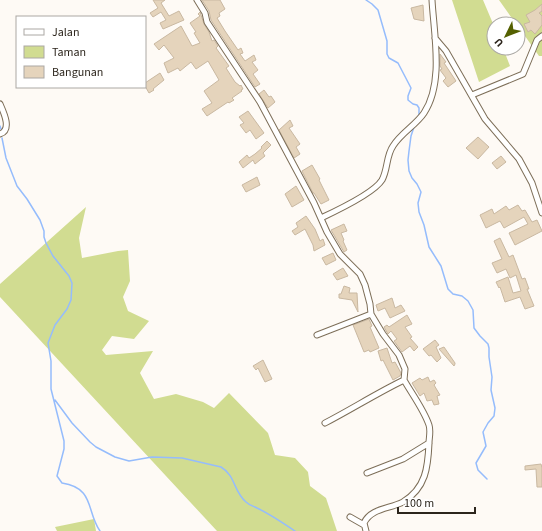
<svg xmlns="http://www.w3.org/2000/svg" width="542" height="531" font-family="'Source Sans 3',sans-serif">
	<rect width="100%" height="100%" fill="#fefaf5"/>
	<path fill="#d1dc91" d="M 452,0 L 483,0 L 494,26 L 494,48 L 503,48 L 510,66 L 479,82 Z
		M 499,0 L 542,0 L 542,56 L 539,56 L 518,26 L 518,24 L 516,24 Z
		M 86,207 L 79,238 L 82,258 L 118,251 L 128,250 L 130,281 L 123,297 L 128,311 L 149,321 L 134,339 L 112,336 L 102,350 L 106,355 L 153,351 L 140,373 L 154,399 L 176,394 L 203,402 L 214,408 L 229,393 L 268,433 L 275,455 L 295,458 L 308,472 L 310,486 L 326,498 L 337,531 L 217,531 L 0,297 L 0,284 Z
		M 94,519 L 96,531 L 57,531 L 55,527 Z"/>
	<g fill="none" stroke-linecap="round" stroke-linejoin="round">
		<path stroke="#95bcfc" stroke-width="1.5" d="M 366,0 L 372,4 L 378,10 L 387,41 L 387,54 L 389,58 L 398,63 L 411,88 L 408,96 L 408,100 L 413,104 L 417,105 L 419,108 L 419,115
			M 0,126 L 1,129
			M 414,127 L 411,136 L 409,151 L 408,160 L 409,171 L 412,178 L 417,184 L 421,192 L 418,203 L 419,212 L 424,225 L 429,247 L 441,266 L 448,289 L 453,294 L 462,296 L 468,301 L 473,310 L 474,328 L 480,336 L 488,344 L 489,348 L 489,357 L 492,377 L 491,390 L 495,408 L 494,416 L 488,423 L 483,432 L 486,446 L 476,463 L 478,470 L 487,479
			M 2,138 L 6,158 L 17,186 L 27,199 L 40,220 L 44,231 L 44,237 L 46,243 L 53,256 L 69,276 L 72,283 L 71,300 L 67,309 L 55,325 L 48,343 L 51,361 L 51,389 L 64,441 L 64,449 L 57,476 L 62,483 C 95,488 86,511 100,531
			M 55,400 L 72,423 L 90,442 L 96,447 L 115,457 L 129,461 L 152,457 L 182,458 L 221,467 C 236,476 233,491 246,502 C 249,505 253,506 257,508 C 270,514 283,523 295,531"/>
	</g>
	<path fill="#e5d4bc" stroke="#c9b8a1" d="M 153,0 L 165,0 L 161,3 L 169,16 L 179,11 L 184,20 L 163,29 L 160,23 L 166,20 L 161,12 L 153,17 L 150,13 L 158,8 Z
		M 202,0 L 220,0 L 225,9 L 219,13 L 220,16 L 217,18 L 225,31 L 238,50 L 241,48 L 243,53 L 240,54 L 245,61 L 254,55 L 256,60 L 252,62 L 258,70 L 253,74 L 260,84 L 255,87 L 211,20 L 209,11 Z
		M 542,4 L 542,11 L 539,13 L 542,16 L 542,25 L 535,34 L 531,30 L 528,32 L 524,24 L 530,22 L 526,15 L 535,10 Z
		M 423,5 L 424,21 L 414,19 L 411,8 Z
		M 200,12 L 204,24 L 209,32 L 212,41 L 214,40 L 218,46 L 216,48 L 229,66 L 226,68 L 235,82 L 240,86 L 241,85 L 243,89 L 241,90 L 242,91 L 232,98 L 234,100 L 229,103 L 228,102 L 207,116 L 202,109 L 212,103 L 204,91 L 219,80 L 208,61 L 196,69 L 191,62 L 180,71 L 178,68 L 168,73 L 164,63 L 174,58 L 164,45 L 159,50 L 154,44 L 181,26 L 192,46 L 200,43 L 194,33 L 196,32 L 190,23 L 200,16 L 198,14 Z
		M 440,54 L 446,62 L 444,63 L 456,81 L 448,87 L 443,81 L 446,78 L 440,70 L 442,69 L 440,66 Z
		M 160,73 L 164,80 L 153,89 L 154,90 L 149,93 L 145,86 L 145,83 Z
		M 264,90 L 269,97 L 271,96 L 275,102 L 268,108 L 259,94 Z
		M 248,111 L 264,133 L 256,139 L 250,130 L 246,133 L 240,125 L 244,123 L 239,117 Z
		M 290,120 L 293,126 L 289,128 L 300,144 L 296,147 L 300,154 L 294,158 L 279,130 Z
		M 478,137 L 489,147 L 478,159 L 466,148 Z
		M 267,141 L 271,145 L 263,153 L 265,156 L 255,164 L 253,160 L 243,168 L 239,162 L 247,155 L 249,158 L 255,154 L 262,148 L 261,147 Z
		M 501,156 L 506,162 L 497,169 L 492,163 Z
		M 312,165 L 320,179 L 319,180 L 329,200 L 321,204 L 314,193 L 313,193 L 302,171 Z
		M 257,177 L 260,185 L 246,192 L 242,185 Z
		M 296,186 L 304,200 L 292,207 L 285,194 Z
		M 518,205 L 522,211 L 525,210 L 532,222 L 537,220 L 542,231 L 515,245 L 509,233 L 528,224 L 524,217 L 504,228 L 500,221 L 486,228 L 480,215 L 492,209 L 494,214 L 506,206 L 509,210 Z
		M 306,216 L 315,229 L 320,241 L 323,239 L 325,245 L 314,251 L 313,245 L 305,229 L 295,235 L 292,231 L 298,227 L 296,223 Z
		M 344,224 L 347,231 L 341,233 L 344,240 L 343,241 L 347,250 L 344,252 L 331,230 Z
		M 500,238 L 509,257 L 513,255 L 522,279 L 525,278 L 529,289 L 527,289 L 534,306 L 525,309 L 520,297 L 505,302 L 500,287 L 499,288 L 496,282 L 508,277 L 513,293 L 521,291 L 516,275 L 510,278 L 506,269 L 497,273 L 492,263 L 502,259 L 494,241 Z
		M 333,253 L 336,260 L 326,265 L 322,258 Z
		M 343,268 L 348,276 L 337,280 L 333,274 Z
		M 344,286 L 350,288 L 349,293 L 357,293 L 358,312 L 352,300 L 339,298 L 339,294 L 341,294 Z
		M 392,298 L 395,308 L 401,305 L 405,311 L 390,318 L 385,308 L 378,311 L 376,305 Z
		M 407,315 L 412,324 L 405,327 L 412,337 L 410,338 L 418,347 L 414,351 L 410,346 L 402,352 L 394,341 L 397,339 L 391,331 L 388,334 L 384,327 L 387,325 L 389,327 Z
		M 369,319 L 372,326 L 370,327 L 379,348 L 370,352 L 369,350 L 364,352 L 353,325 Z
		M 435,340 L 439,345 L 436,347 L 441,358 L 437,362 L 431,355 L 429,356 L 423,349 Z
		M 444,347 L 455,363 L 455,364 L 454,366 L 439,349 Z
		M 387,348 L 392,363 L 395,362 L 401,373 L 400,376 L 393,380 L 383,360 L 381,361 L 378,351 Z
		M 263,360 L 272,379 L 265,382 L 258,368 L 256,370 L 253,366 Z
		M 428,377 L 430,382 L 434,380 L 436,383 L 434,385 L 440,395 L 437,396 L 439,404 L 434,405 L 432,400 L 427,401 L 424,393 L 420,396 L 412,383 L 420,378 L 422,380 Z
		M 541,464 L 542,468 L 542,487 L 537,487 L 536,469 L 525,470 L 525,466 Z"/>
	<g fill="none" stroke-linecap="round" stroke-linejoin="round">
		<defs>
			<path id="street" d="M 197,0 L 205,13 L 207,22 L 260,102 L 314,203 L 327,232 L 340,254 L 360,274 L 365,285 L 370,304 L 371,314 L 383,334 L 399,355 L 405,369 L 404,380
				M 435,38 L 446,51 L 485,119 L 519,159 L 532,183 L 542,213
				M 472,95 L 523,74 L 537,40 L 542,36
				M 0,104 C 4,113 12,130 0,134
				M 321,218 C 336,211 374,193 382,180 C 388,169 386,156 393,146 C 401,133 416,125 424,113 C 444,83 434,35 432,0
				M 317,335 L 371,314
				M 325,423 C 352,409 377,393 404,380 C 412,394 424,410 429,425 C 431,431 429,438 429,443 C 428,467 426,488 403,502 C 390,509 371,508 364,523 L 366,531
				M 367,473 L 403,459 L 429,443
				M 350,517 L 364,525"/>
		</defs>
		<use href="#street" stroke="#7d6e58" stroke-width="7"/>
		<use href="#street" stroke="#fff" stroke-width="5"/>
	</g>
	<rect x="16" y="16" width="130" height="72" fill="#ffffff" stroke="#aba8a4"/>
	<rect x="24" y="29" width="20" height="6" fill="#ffffff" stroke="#aba8a4"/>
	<text x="52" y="36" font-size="12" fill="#2c251c">Jalan</text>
	<rect x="24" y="46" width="20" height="12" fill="#d1dc91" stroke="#aba8a4"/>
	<text x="52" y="56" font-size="12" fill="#2c251c">Taman</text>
	<rect x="24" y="66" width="20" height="12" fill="#e5d4bc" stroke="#aba8a4"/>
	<text x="52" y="76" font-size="12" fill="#2c251c">Bangunan</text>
	<g transform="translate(506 36) rotate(227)"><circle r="19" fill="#ffffff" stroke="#aba8a4"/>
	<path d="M0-3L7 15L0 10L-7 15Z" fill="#546000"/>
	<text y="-6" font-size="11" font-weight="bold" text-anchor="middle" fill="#2c251c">U</text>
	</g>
	<path d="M398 507v6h77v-6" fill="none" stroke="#2c251c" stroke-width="2"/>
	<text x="404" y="507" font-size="12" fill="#2c251c" stroke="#ffffff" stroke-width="3" paint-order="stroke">100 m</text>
</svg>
